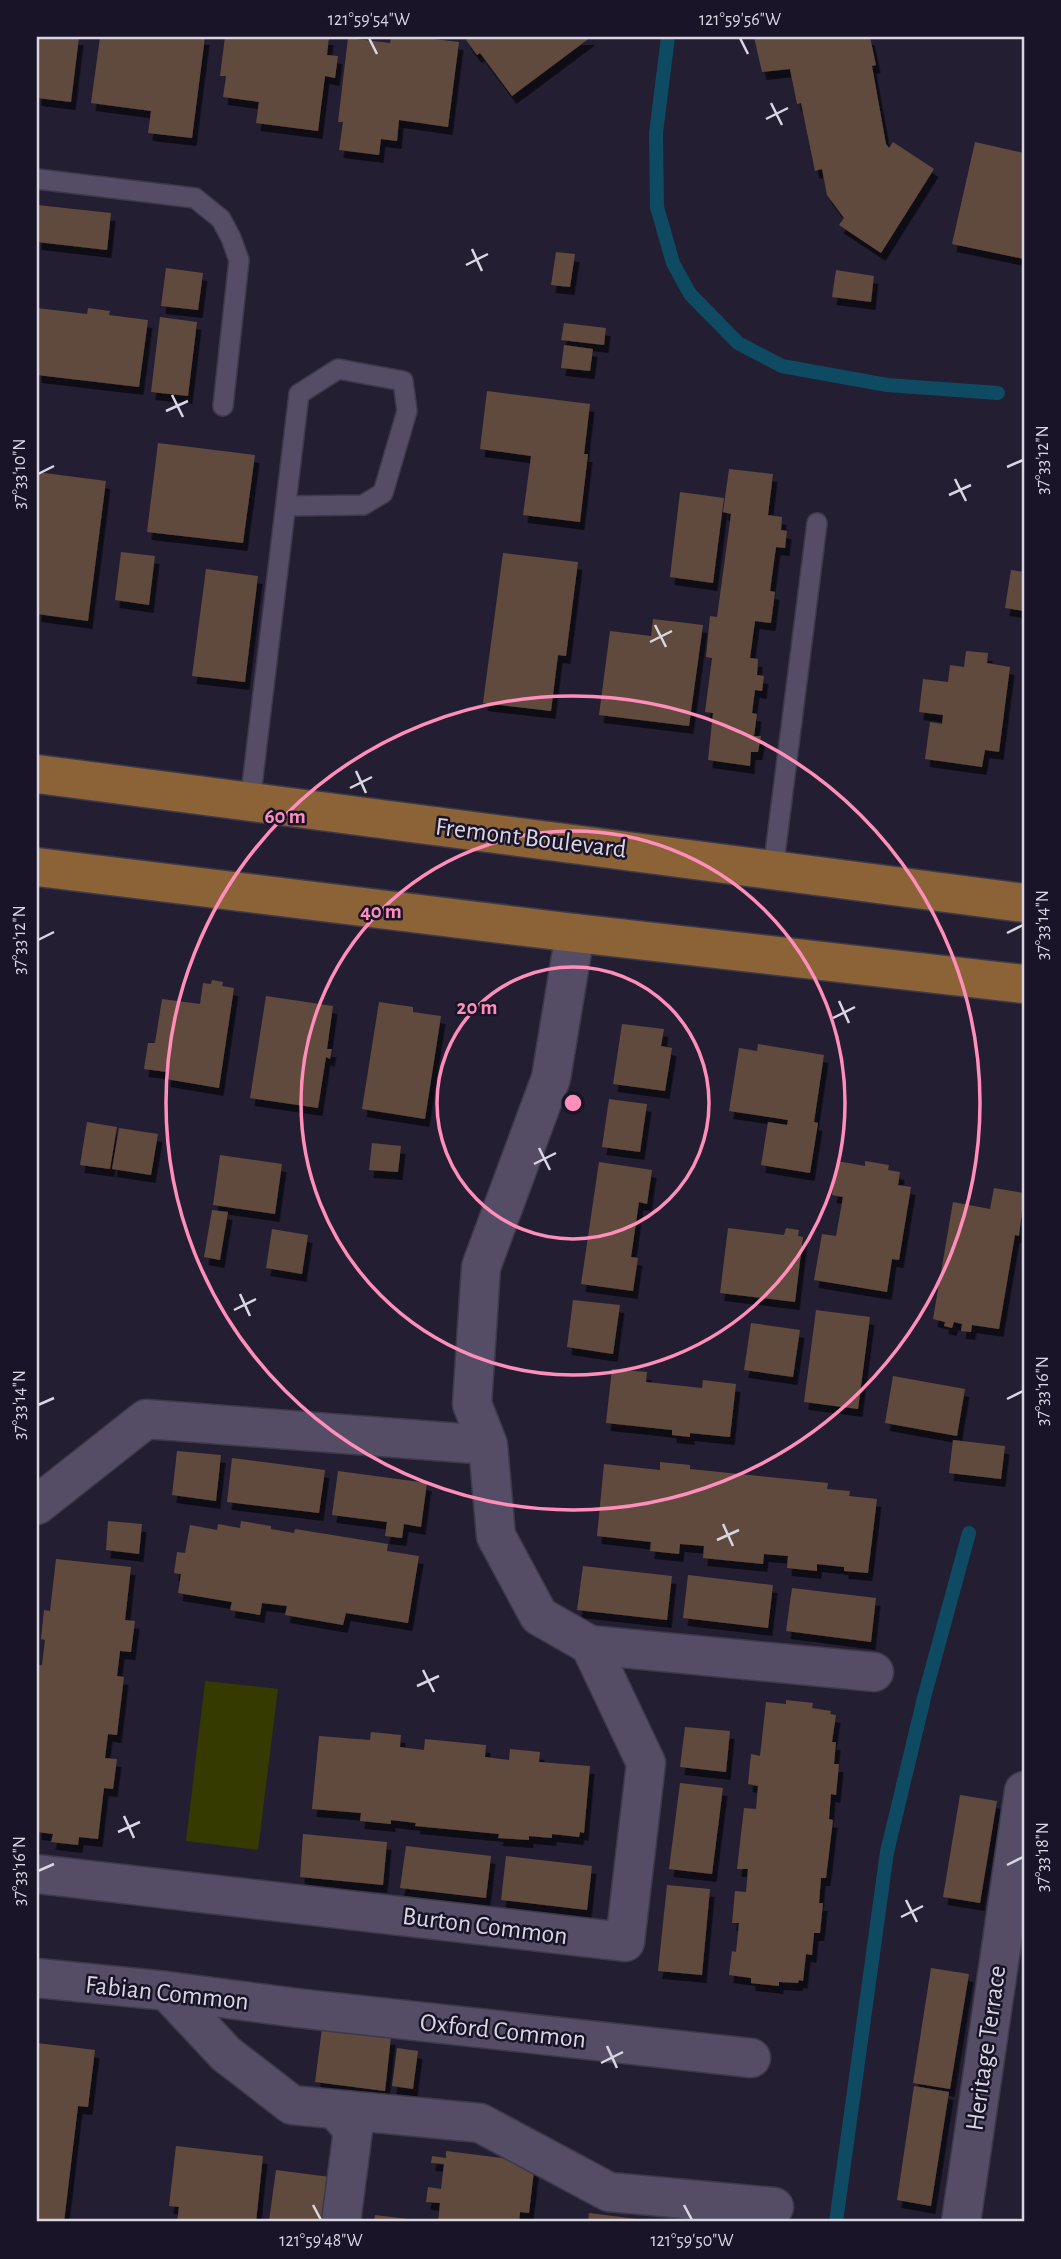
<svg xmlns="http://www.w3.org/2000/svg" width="1061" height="2259" font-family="'Alegreya Sans',sans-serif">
	<defs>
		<filter id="shadow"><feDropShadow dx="4.5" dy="8" stdDeviation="0" flood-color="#0009"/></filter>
	</defs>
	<rect width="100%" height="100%" fill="#241e33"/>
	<path fill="#353a00" d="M 205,1681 L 278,1689 L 258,1850 L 186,1841 Z"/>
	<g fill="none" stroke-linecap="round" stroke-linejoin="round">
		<path stroke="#0e4a61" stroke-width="14" d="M 668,37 L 656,133 L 657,207 L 673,263 L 690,294 L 738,343 L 782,366 L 887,385 L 998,393
			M 836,2222 L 887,1852 L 925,1694 L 969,1533"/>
	</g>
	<path fill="#61493c" filter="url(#shadow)" d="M 37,37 L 79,37 L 71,102 L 37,98 Z
		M 100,37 L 205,37 L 192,138 L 148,133 L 151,111 L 91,103 Z
		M 225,37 L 329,37 L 327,55 L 338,56 L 335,78 L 325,76 L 318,131 L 256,123 L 259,102 L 223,97 L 226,76 L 220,76 Z
		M 391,37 L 417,37 L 459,42 L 448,127 L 399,120 L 397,141 L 381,139 L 379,155 L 339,150 L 343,122 L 338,122 L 348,38 L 390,43 Z
		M 470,37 L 591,37 L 512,96 L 480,53 L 477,55 L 466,40 Z
		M 754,37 L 870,37 L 876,65 L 872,66 L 886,144 L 889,148 L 893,142 L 934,169 L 881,253 L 839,225 L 844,218 L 827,195 L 822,169 L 815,171 L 801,103 L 797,104 L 790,69 L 762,72 Z
		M 975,142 L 1024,153 L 1024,259 L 952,244 Z
		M 37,205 L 111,213 L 107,250 L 37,242 Z
		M 556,252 L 575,254 L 570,287 L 551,285 Z
		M 166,268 L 203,273 L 198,310 L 161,306 Z
		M 836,270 L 874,276 L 871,302 L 832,297 Z
		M 37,308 L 87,314 L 88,308 L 110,311 L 109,315 L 148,320 L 139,387 L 37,375 Z
		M 160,317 L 197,322 L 188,396 L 151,392 Z
		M 564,323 L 606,328 L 604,345 L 561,340 Z
		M 564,345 L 593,349 L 590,371 L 561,368 Z
		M 487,391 L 590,404 L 584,454 L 588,454 L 580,522 L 523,515 L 531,456 L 480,449 Z
		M 158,443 L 255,455 L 243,543 L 147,532 Z
		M 729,469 L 773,474 L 768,515 L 782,517 L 781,530 L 787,531 L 785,548 L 776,547 L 770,591 L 775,592 L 771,623 L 755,621 L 750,658 L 758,659 L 757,675 L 764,676 L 762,691 L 755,690 L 752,713 L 757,714 L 754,736 L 761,736 L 758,752 L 751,752 L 750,766 L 708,760 L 713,713 L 705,712 L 712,658 L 706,657 L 710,616 L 717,617 L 731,514 L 723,512 Z
		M 37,472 L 106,481 L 88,621 L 37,614 Z
		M 680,492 L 724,498 L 713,583 L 670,577 Z
		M 121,552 L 155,556 L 149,605 L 115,600 Z
		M 503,553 L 578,562 L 566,656 L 558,655 L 551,711 L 483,703 Z
		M 206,569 L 258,576 L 245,682 L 192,676 Z
		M 1011,570 L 1024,572 L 1024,611 L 1005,608 Z
		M 653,619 L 703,625 L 689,726 L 599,715 L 610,631 L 651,636 Z
		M 966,651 L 988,653 L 987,663 L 1010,667 L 999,752 L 985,750 L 982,767 L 925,759 L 930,722 L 942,724 L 943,715 L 919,712 L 923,679 L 948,682 L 950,665 L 964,667 Z
		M 212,980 L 223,982 L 222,986 L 234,988 L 219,1088 L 166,1079 L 167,1072 L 144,1069 L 148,1043 L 155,1043 L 162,999 L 200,1004 L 203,983 L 211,984 Z
		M 266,996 L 333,1006 L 327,1049 L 332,1049 L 330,1059 L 326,1057 L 318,1108 L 250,1098 Z
		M 379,1002 L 413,1007 L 413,1012 L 441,1016 L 425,1119 L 362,1109 Z
		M 622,1024 L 664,1029 L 661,1046 L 672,1048 L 665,1091 L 613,1084 Z
		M 758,1044 L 824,1055 L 814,1122 L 818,1123 L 810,1173 L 761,1165 L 768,1122 L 787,1125 L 788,1120 L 729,1111 L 739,1048 L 757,1051 Z
		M 609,1099 L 647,1104 L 640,1152 L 602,1147 Z
		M 87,1122 L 117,1127 L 110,1169 L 80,1165 Z
		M 119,1128 L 158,1134 L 151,1175 L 112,1169 Z
		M 372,1143 L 401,1146 L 398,1172 L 369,1170 Z
		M 220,1155 L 282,1164 L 275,1214 L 213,1205 Z
		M 837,1161 L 865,1166 L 865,1161 L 889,1165 L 888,1170 L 900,1172 L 898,1185 L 911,1187 L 899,1260 L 892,1259 L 887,1292 L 814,1280 L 822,1234 L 836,1236 L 843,1197 L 832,1195 Z
		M 599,1162 L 652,1170 L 647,1204 L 639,1202 L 631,1257 L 638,1258 L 633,1291 L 581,1284 Z
		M 994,1188 L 1024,1193 L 1019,1236 L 1015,1235 L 999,1329 L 972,1325 L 971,1332 L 961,1331 L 962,1324 L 954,1322 L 952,1328 L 944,1326 L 945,1322 L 933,1319 L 953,1202 L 990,1209 Z
		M 212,1210 L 228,1212 L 220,1260 L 204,1257 Z
		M 728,1228 L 784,1235 L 786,1228 L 799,1230 L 798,1236 L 803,1237 L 795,1302 L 720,1293 Z
		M 272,1229 L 308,1235 L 302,1274 L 266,1268 Z
		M 573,1300 L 620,1305 L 613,1354 L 567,1347 Z
		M 816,1310 L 870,1317 L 858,1409 L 804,1402 Z
		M 751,1323 L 800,1330 L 793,1377 L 744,1370 Z
		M 612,1369 L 647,1372 L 646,1382 L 702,1388 L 703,1380 L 736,1384 L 730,1437 L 690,1433 L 690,1437 L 672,1435 L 672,1430 L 606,1423 Z
		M 893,1376 L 965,1389 L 957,1436 L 885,1423 Z
		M 953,1440 L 1005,1446 L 1001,1479 L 949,1473 Z
		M 177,1451 L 221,1455 L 216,1501 L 172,1495 Z
		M 232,1458 L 325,1470 L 319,1513 L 227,1502 Z
		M 660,1462 L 690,1465 L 690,1469 L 828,1483 L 827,1489 L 850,1491 L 849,1496 L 877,1499 L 868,1573 L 844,1571 L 844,1567 L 817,1564 L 817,1571 L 787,1568 L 788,1556 L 764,1554 L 763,1564 L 703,1558 L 704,1546 L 680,1544 L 679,1554 L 650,1551 L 651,1542 L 597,1536 L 604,1464 L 660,1470 Z
		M 338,1471 L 427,1483 L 421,1527 L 404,1524 L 402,1538 L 385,1536 L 387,1522 L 332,1515 Z
		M 108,1521 L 142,1524 L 139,1554 L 106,1550 Z
		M 241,1521 L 271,1526 L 271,1529 L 294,1533 L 295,1529 L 388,1544 L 387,1551 L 419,1556 L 408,1623 L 346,1613 L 343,1625 L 285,1615 L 287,1606 L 262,1603 L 260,1615 L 230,1610 L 232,1602 L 178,1593 L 181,1574 L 174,1573 L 177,1552 L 185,1553 L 190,1525 L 217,1530 L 218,1524 L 240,1528 Z
		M 56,1559 L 131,1567 L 125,1620 L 135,1621 L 131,1652 L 120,1651 L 117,1676 L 124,1677 L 117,1735 L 108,1734 L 105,1758 L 117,1759 L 113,1789 L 104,1788 L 98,1839 L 79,1837 L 78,1845 L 51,1842 L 53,1834 L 37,1832 L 37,1678 L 38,1665 L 42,1665 L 45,1640 L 41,1639 L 44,1610 L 50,1611 Z
		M 583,1566 L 672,1576 L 667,1620 L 577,1610 Z
		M 688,1575 L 773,1585 L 768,1628 L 683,1618 Z
		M 792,1588 L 876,1598 L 871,1642 L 786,1631 Z
		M 786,1700 L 813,1703 L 812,1708 L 831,1711 L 830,1714 L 836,1715 L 832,1742 L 836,1742 L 834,1764 L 839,1764 L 836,1795 L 831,1794 L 829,1819 L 833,1820 L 826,1878 L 821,1878 L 819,1903 L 823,1903 L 820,1933 L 814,1933 L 812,1955 L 806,1954 L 803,1981 L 799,1980 L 798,1983 L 779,1982 L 779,1986 L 751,1983 L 751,1978 L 729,1975 L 732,1951 L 736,1952 L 739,1923 L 732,1923 L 735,1891 L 746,1892 L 748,1869 L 737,1869 L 744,1808 L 756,1809 L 758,1786 L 748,1784 L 751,1754 L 760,1756 L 766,1702 L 786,1704 Z
		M 685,1727 L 730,1731 L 726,1772 L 680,1767 Z
		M 371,1732 L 401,1735 L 400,1747 L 424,1750 L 425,1739 L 486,1745 L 485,1757 L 509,1760 L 510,1749 L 540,1752 L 539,1762 L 590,1766 L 584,1833 L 580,1832 L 579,1837 L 552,1834 L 552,1838 L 529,1836 L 529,1840 L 498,1838 L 499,1834 L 415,1826 L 416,1823 L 391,1820 L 391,1824 L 360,1821 L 361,1813 L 312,1809 L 319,1736 L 370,1740 Z
		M 680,1783 L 723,1788 L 712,1874 L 669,1869 Z
		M 960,1795 L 997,1801 L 980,1903 L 943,1897 Z
		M 303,1834 L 387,1842 L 383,1885 L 300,1877 Z
		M 406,1846 L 491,1856 L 486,1898 L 400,1888 Z
		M 506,1856 L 592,1866 L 587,1910 L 501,1900 Z
		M 667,1885 L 710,1889 L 702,1975 L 658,1971 Z
		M 931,1968 L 969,1974 L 950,2089 L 913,2083 Z
		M 322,2028 L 391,2037 L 385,2091 L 315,2082 Z
		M 37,2043 L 95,2050 L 88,2107 L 78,2106 L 64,2222 L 37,2222 Z
		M 397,2048 L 418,2051 L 413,2089 L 392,2086 Z
		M 914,2086 L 949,2092 L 931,2206 L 897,2200 Z
		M 176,2146 L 263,2156 L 256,2222 L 177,2222 L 179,2207 L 169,2206 Z
		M 446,2151 L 535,2162 L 529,2213 L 520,2212 L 519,2222 L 438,2222 L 440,2203 L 426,2202 L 428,2187 L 441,2189 L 444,2164 L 431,2163 L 432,2156 L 446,2158 Z
		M 276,2170 L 330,2177 L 325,2222 L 269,2221 Z
		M 589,2213 L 653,2221 L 653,2222 L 588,2222 Z
		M 375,2215 L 416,2220 L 416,2222 L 374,2222 Z"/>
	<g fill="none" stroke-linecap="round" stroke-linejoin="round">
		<defs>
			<path id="lane" d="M 37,179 L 195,198 L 221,219 L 231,238 L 239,260 L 223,406
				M 250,802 L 299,394 L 338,369 L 403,381 L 407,411 L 383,493 L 363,505 L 286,506
				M 773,870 L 817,523"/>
			<path id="street" d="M 488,1445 L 472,1404 L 481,1267 L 551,1078 L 575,933
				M 37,1505 L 146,1419 L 488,1445 L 496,1536 L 539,1616 L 590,1645 L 874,1672
				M 37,1874 L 625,1942 L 646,1763 L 590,1645
				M 37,1978 L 167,1991 L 297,2008 L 751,2058
				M 167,1991 L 226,2054 L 292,2105 L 480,2123 L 609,2192 L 774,2207
				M 336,2110 L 353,2130 L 341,2222
				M 961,2222 L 1024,1791"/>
			<path id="primary" d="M 37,774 L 1024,903
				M 37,867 L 575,933 L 1024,984"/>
		</defs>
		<use href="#lane" stroke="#3e394a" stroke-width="22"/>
		<use href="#street" stroke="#3e394a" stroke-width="41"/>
		<use href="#primary" stroke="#3e394a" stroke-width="41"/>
		<use href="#lane" stroke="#544d65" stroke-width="19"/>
		<use href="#street" stroke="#544d65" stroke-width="38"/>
		<use href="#primary" stroke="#8b6337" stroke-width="38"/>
	</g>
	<path fill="none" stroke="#d9d6e4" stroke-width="2.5" d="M 369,38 L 377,54M 740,38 L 748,54M 771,103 L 782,125M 766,119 L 788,108M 472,249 L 482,271M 466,265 L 488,254M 172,395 L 183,417M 166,411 L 188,401M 1007,467 L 1023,460M 38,474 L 54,466M 955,479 L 966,501M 949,495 L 971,485M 655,625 L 666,647M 650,642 L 672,631M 356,771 L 366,793M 350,788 L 372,777M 1007,933 L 1023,925M 38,940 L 54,932M 839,1001 L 849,1023M 833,1018 L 855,1007M 539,1148 L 550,1170M 534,1164 L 556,1153M 240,1294 L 250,1316M 234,1310 L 256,1299M 1007,1399 L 1023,1391M 38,1405 L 54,1398M 723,1524 L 733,1546M 717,1540 L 739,1530M 423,1670 L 434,1692M 417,1686 L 439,1676M 124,1816 L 134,1838M 118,1832 L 140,1822M 1007,1865 L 1023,1857M 38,1871 L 54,1864M 906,1900 L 917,1922M 901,1917 L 923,1906M 607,2046 L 617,2068M 601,2063 L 623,2052M 313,2205 L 321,2220M 684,2205 L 692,2220"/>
	<g fill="none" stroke="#ff8eba" stroke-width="3.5">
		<circle cx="573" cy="1103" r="136"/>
		<circle cx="573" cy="1103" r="272"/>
		<circle cx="573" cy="1103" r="407"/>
	</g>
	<g text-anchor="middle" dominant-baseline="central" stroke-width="5" stroke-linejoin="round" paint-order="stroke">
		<g font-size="26" fill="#d9d6e4" stroke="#1a1429">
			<text transform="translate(531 838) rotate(7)">Fremont Boulevard</text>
			<text transform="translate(485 1926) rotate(7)">Burton Common</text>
			<text transform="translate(167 1993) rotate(6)">Fabian Common</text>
			<text transform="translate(503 2031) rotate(6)">Oxford Common</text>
			<text transform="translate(986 2048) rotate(-82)">Heritage Terrace</text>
		</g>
	</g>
	<circle cx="573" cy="1103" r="10" fill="#ff8eba" stroke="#1a1429" stroke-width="3.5"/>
	<g font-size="21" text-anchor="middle" font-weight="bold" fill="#ff8eba" stroke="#1a1429" stroke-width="5" stroke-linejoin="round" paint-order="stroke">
		<text x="285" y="823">60 m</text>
		<text x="381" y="918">40 m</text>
		<text x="477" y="1014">20 m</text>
	</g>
	<rect width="1061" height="2259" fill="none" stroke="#1a1429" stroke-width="77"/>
	<rect x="38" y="38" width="985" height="2182" fill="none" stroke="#d9d6e4" stroke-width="2.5"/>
	<g font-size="18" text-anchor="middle" fill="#d9d6e4">
		<text x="369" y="25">121°59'54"W</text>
		<text x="740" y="25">121°59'56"W</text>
		<text transform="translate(1042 460) rotate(-90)" y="6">37°33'12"N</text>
		<text transform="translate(19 474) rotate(-90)" y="6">37°33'10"N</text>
		<text transform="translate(1042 925) rotate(-90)" y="6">37°33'14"N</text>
		<text transform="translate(19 940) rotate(-90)" y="6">37°33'12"N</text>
		<text transform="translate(1042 1391) rotate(-90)" y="6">37°33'16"N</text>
		<text transform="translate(19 1405) rotate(-90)" y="6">37°33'14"N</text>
		<text transform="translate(1042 1857) rotate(-90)" y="6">37°33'18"N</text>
		<text transform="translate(19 1871) rotate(-90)" y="6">37°33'16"N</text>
		<text x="321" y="2246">121°59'48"W</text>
		<text x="692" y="2246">121°59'50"W</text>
	</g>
</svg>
